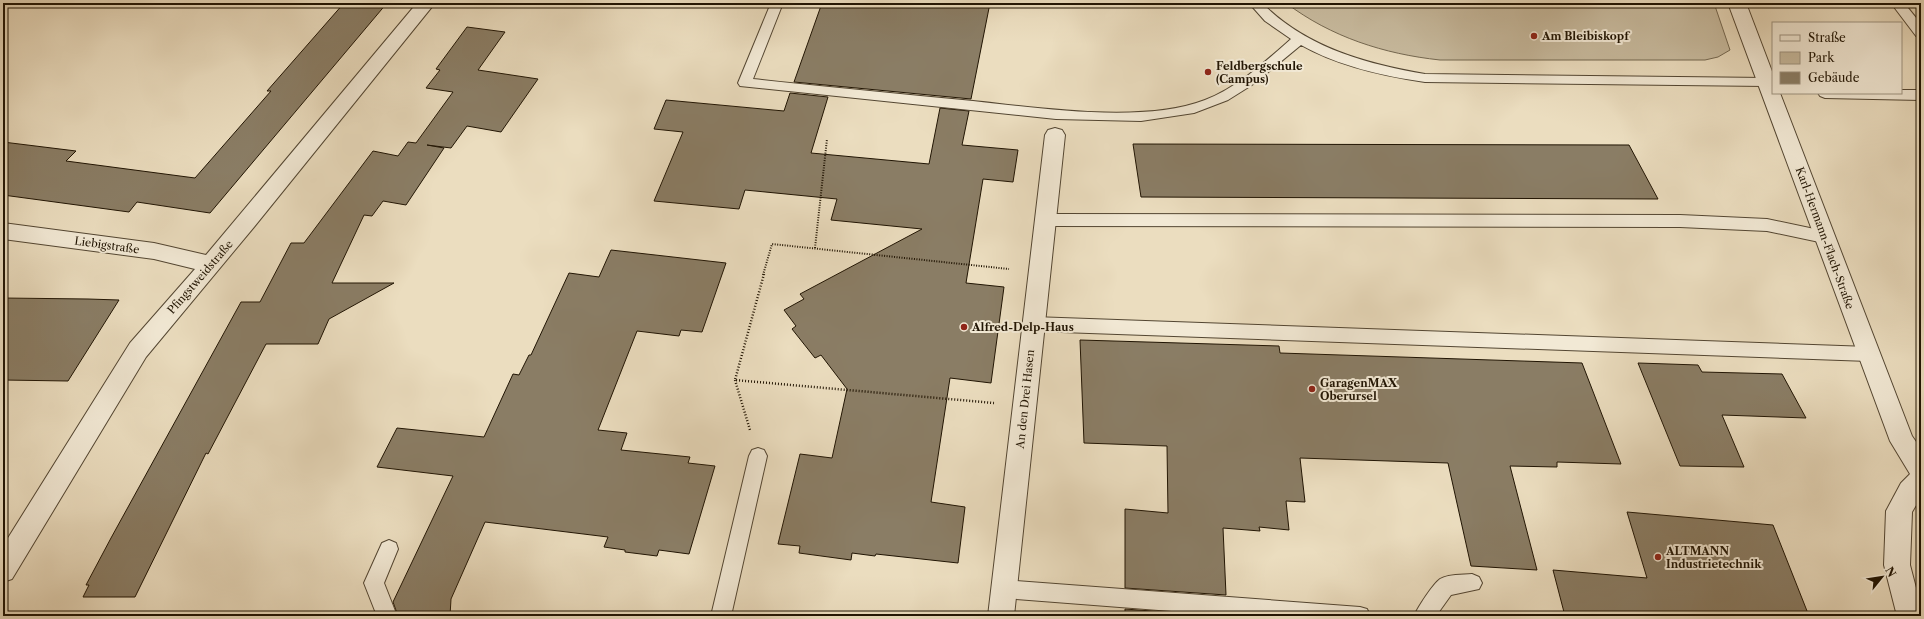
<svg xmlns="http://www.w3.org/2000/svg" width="1924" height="619" font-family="'Libre Caslon Text',serif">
	<rect width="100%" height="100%" fill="#ebddbf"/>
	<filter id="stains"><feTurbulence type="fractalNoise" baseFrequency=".005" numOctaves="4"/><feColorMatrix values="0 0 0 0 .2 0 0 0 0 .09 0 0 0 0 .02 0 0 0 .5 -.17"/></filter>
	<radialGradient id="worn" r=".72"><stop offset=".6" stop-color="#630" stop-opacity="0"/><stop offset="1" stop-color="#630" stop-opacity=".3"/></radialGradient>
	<path fill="#c8bb9f" stroke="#746851" d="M 1286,3 L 1714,3 L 1730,50 L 1718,57 L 1705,60 L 1440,60 C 1384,54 1331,37 1286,3 Z"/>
	<path fill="#8a7d65" stroke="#201403" d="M 344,3 L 387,3 L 210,213 L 137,202 L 129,212 L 3,195 L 3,142 L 76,151 L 66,161 L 195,178 L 271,91 L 267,91 Z
		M 822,3 L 990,3 L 971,99 L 794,82 Z
		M 467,27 L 505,32 L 478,70 L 538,79 L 501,132 L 467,126 L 451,148 L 427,145 L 444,148 L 406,205 L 383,201 L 372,216 L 364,215 L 332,283 L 394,283 L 329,319 L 318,344 L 266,344 L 208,454 L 206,453 L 135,597 L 83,597 L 89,585 L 86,585 L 111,538 L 241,302 L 260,302 L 291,243 L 304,243 L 373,151 L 398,156 L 408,142 L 416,143 L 453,92 L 426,88 L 440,70 L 436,69 Z
		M 790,93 L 828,97 L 811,153 L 929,164 L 940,108 L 969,111 L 962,145 L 1018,150 L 1013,182 L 983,179 L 966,283 L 1004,287 L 991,383 L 950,378 L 931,502 L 965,507 L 958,563 L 876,554 L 875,556 L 852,553 L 851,560 L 799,553 L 800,546 L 778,544 L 800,454 L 832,458 L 847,389 L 821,355 L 815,358 L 792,329 L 796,326 L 784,310 L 804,299 L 800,294 L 922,229 L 831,220 L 837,199 L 745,190 L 739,209 L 654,201 L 683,132 L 654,129 L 666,100 L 784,111 Z
		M 1133,144 L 1629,145 L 1658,199 L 1141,197 Z
		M 611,250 L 726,263 L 702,332 L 681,330 L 679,336 L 637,331 L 598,430 L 627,433 L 621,450 L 690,457 L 688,463 L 715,466 L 689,554 L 659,550 L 657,556 L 625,552 L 625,550 L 604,547 L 608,537 L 485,522 L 451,599 L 450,616 L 398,616 L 393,602 L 453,476 L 377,467 L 397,428 L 484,437 L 513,374 L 519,375 L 529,355 L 531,355 L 569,273 L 599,277 Z
		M 3,298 L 88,299 L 119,300 L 68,381 L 3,380 Z
		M 1080,340 L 1279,346 L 1280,353 L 1582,363 L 1621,464 L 1557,462 L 1557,467 L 1510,466 L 1537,570 L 1471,566 L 1448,463 L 1300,458 L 1305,502 L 1286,501 L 1289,530 L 1259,527 L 1260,531 L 1223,528 L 1226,595 L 1125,588 L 1125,509 L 1168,513 L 1167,446 L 1084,443 Z
		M 1638,363 L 1698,365 L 1702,372 L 1782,374 L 1806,418 L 1722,415 L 1744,467 L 1680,466 Z
		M 1627,512 L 1773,525 L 1809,616 L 1565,616 L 1553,570 L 1647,578 Z
		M 1125,609 L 1217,616 L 1125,616 Z"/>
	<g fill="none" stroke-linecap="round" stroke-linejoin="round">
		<defs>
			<path id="lane" d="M 771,3 L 783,3 L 753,79 C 826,87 900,94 973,101 C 1039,108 1143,124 1205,100 C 1238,87 1265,62 1291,39 L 1265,21 L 1249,3 L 1262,3 C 1305,47 1366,64 1425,74 L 1766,78 L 1771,79 L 1773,82 L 1771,85 L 1766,86 L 1425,82 C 1383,76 1338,66 1301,45 L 1255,83 L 1228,100 L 1194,113 L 1141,121 L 1056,119 L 740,86 L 738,83 Z
				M 1891,3 L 1904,3 L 1921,24 L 1921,37 L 1916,36 Z
				M 1901,90 L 1921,90 L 1921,100 L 1825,98 L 1820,96 L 1818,93 L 1901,93 Z
				M 1044,214 L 1680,215 L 1767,219 L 1824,231 L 1829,233 L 1832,237 L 1829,241 L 1824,243 L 1767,231 L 1680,227 L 1044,226 L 1039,224 L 1037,220 L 1039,216 Z
				M 1033,317 L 1869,347 L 1875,349 L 1877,354 L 1875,359 L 1869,361 L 1033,331 L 1027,329 L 1025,324 L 1027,319 Z
				M 758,448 L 764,450 L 767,456 L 731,616 L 711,616 L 749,456 L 752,450 Z
				M 389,540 L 396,543 L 398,549 L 384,583 L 397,616 L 377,616 L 364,583 L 382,543 Z
				M 1472,574 L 1479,577 L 1482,583 L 1479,589 L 1451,595 L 1436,616 L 1414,616 C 1418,607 1433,584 1440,579 C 1448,574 1463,575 1472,574 Z
				M 1004,580 L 1360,607 L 1367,609 L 1370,616 L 1236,616 L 1004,598 L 997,596 L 994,589 L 997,582 Z"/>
			<path id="street" d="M 417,3 L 435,3 L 254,227 L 146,357 L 12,579 L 3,582 L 3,546 L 130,343 L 195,269 L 154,259 L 3,239 L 3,223 L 154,243 L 206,255 Z
				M 1728,3 L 1746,3 L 1773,74 L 1773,93 L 1780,93 L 1912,436 L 1921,449 L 1921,497 L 1912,512 L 1910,565 L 1921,607 L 1921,616 L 1897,616 L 1884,565 L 1886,511 L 1901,483 L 1910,474 L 1890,441 Z
				M 1055,128 L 1062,130 L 1065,135 L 1014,616 L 988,616 L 1045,135 L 1048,130 Z"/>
		</defs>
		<use href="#lane" stroke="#534632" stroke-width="2"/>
		<use href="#street" stroke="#534632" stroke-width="2"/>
		<path stroke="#201403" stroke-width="2" stroke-dasharray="1 1.5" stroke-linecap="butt" d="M 815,248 L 827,139
			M 763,275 L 772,244 L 1009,269"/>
		<path stroke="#201403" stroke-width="2.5" stroke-dasharray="1 2" stroke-linecap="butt" d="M 764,274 L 735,380 L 994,403
			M 735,380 L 750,430"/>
		<use href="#lane" fill="#f2e9d5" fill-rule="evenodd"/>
		<use href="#street" fill="#f2e9d5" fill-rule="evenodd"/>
	</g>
	<g fill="#8f2418" stroke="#f2e9d5" stroke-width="1.5">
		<circle cx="1534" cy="36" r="4"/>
		<circle cx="1208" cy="72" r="4"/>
		<circle cx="964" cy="327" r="4"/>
		<circle cx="1312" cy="389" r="4"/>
		<circle cx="1658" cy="557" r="4"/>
	</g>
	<g text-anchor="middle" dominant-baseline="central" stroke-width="4" stroke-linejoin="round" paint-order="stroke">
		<g font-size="11" font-weight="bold" fill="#201403" stroke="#f2e9d5" text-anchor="start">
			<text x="1542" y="36">Am Bleibiskopf</text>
			<text x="1216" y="66">Feldbergschule<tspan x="1216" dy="13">(Campus)</tspan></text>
			<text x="972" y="327">Alfred-Delp-Haus</text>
			<text x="1320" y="383">GaragenMAX<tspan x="1320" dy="13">Oberursel</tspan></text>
			<text x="1666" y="551">ALTMANN<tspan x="1666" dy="13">Industrietechnik</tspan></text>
		</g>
		<g font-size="11" fill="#201403" stroke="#f2e9d5">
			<text transform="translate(1825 238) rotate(70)">Karl-Hermann-Flach-Straße</text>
			<text transform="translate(107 245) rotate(8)">Liebigstraße</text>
			<text transform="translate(200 277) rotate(-49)">Pfingstweidstraße</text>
			<text transform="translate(1025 399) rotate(-84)">An den Drei Hasen</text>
		</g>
	</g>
	<rect width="1924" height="619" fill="none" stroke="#ebddbf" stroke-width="16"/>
	<rect x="4" y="4" width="1916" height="611" fill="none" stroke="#201403" stroke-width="2"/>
	<rect x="8" y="8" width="1908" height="603" fill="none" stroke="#201403"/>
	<rect x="1772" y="22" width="130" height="72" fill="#f2e9d5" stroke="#9e9481"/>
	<rect x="1780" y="35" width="20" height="6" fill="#f2e9d5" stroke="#9e9481"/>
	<text x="1808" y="42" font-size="12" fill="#201403">Straße</text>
	<rect x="1780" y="52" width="20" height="12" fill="#c8bb9f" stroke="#9e9481"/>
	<text x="1808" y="62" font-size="12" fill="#201403">Park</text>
	<rect x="1780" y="72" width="20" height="12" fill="#8a7d65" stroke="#9e9481"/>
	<text x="1808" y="82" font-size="12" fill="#201403">Gebäude</text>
	<g transform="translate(1882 577) rotate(60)" stroke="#f2e9d5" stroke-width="3" paint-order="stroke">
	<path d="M0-3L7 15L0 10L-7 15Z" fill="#201403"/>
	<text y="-6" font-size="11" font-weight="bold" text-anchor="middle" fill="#201403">N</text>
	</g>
	<rect width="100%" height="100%" filter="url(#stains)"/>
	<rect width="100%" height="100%" fill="url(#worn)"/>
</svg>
